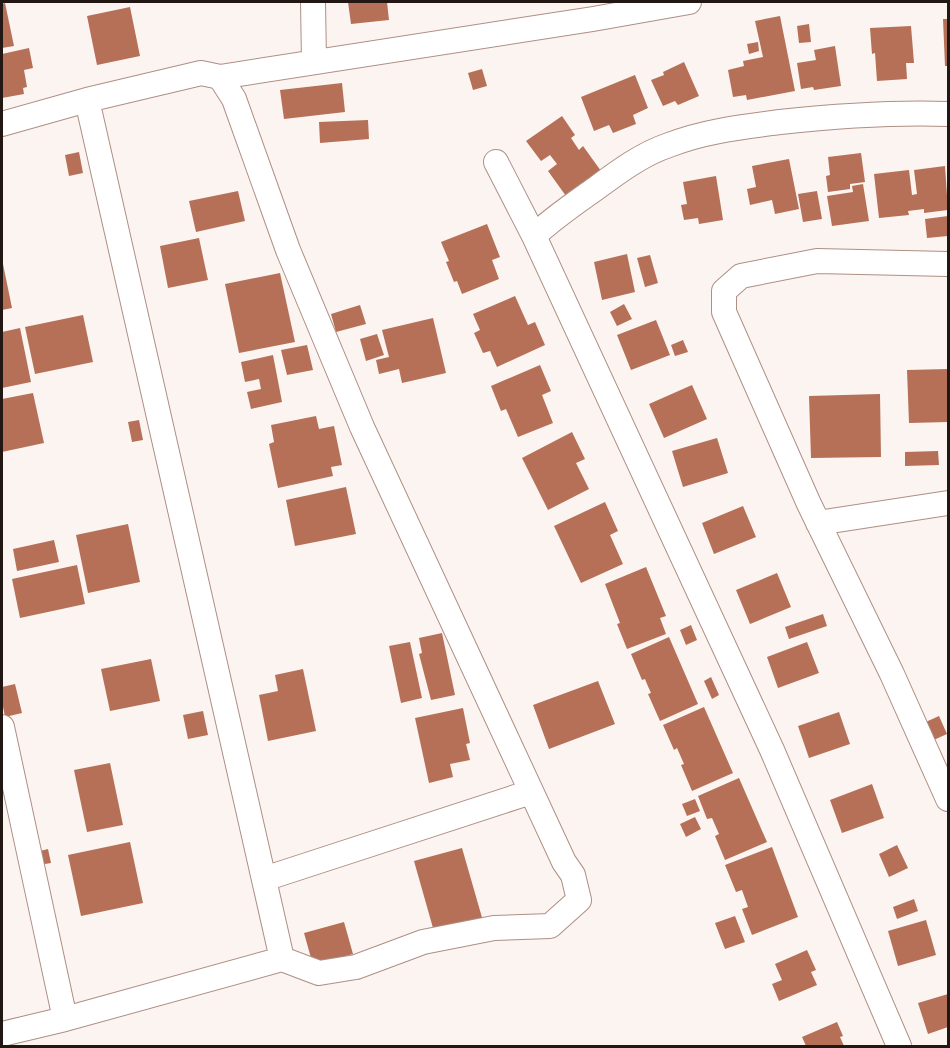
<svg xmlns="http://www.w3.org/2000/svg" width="950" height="1048" font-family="'Playfair Display',serif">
	<rect width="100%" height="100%" fill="#fbf4f1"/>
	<path fill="#b57057" d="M 348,2 L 387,2 L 389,20 L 351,24 Z
		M 5,3 L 14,46 L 2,48 L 2,4 Z
		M 130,7 L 140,56 L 97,65 L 87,16 Z
		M 780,16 L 795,91 L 747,100 L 746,95 L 733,97 L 728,70 L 744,66 L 743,61 L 763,57 L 755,21 Z
		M 943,19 L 948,19 L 948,66 L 945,66 Z
		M 809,24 L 811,42 L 799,43 L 797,26 Z
		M 911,26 L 914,63 L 906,63 L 907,79 L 877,81 L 875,53 L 872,54 L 870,28 Z
		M 758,42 L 759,51 L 749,54 L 747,44 Z
		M 835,46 L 841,86 L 814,90 L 813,87 L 801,89 L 797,63 L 816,60 L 814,50 Z
		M 29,48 L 33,68 L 24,70 L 27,87 L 23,88 L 24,94 L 2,98 L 2,54 Z
		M 684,62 L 699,96 L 678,105 L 675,101 L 663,106 L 651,80 L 664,75 L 663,72 Z
		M 482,69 L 487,86 L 473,90 L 468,73 Z
		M 635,75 L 648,108 L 633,115 L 636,124 L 613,133 L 609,125 L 594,131 L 581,97 Z
		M 342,83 L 345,112 L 284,119 L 280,90 Z
		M 562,116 L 575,135 L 571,138 L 579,150 L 583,146 L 601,171 L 566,196 L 548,171 L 557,164 L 550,155 L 541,161 L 526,141 Z
		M 368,120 L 369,139 L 320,143 L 319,122 Z
		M 79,152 L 83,173 L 69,176 L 65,155 Z
		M 861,153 L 865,182 L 850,184 L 850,189 L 828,192 L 826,176 L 830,175 L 828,157 Z
		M 789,159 L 799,209 L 775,214 L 772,200 L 750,205 L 747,189 L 756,187 L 752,166 Z
		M 945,166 L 948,210 L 924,213 L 924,209 L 908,211 L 909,215 L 879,218 L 874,174 L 909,170 L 912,195 L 917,194 L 914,170 Z
		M 716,176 L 723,220 L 699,224 L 698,218 L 684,220 L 681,205 L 687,204 L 683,182 Z
		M 863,184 L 869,221 L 832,226 L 827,196 L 853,192 L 852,186 Z
		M 238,191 L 245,221 L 196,232 L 189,201 Z
		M 817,191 L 822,219 L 803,222 L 798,194 Z
		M 948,216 L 948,236 L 927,238 L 925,219 Z
		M 487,224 L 500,257 L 492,260 L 499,279 L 462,294 L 457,281 L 454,282 L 446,262 L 449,261 L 441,242 Z
		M 199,238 L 208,280 L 168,288 L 160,246 Z
		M 627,254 L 635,292 L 602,300 L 594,262 Z
		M 650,255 L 658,283 L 645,287 L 637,258 Z
		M 3,264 L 12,308 L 2,310 L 2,264 Z
		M 280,273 L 295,342 L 239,353 L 225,284 Z
		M 515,296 L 528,325 L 535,322 L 545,345 L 497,367 L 490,351 L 483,353 L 474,333 L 480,330 L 473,314 Z
		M 624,304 L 632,319 L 617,326 L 610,312 Z
		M 360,305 L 366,324 L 336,332 L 331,314 Z
		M 83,315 L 93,362 L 35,374 L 25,327 Z
		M 433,318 L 446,373 L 402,383 L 399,369 L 379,374 L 376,360 L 389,357 L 382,330 Z
		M 656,320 L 670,355 L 631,370 L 617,335 Z
		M 20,328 L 31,382 L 2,388 L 2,332 Z
		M 377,334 L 384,355 L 366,361 L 360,339 Z
		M 683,340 L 688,352 L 675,356 L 671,345 Z
		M 307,345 L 313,370 L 287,375 L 281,350 Z
		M 273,355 L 282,402 L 251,409 L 247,392 L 261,389 L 259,379 L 245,382 L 241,362 Z
		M 540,365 L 551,391 L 542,395 L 553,423 L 518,437 L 506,409 L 501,411 L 491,386 Z
		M 948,369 L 948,422 L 909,423 L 907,370 Z
		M 692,385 L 707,419 L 664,438 L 649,404 Z
		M 33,393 L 44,443 L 2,452 L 2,399 Z
		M 880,394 L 881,457 L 811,458 L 809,396 Z
		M 316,416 L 319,429 L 334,426 L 342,465 L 331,467 L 333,476 L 278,488 L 269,444 L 274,442 L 271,425 Z
		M 139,420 L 143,440 L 132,442 L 128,422 Z
		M 572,432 L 585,459 L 576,463 L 589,489 L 548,510 L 522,458 Z
		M 717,438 L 728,473 L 683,487 L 672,451 Z
		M 938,451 L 939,465 L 905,466 L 905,452 Z
		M 346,487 L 356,534 L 295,546 L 286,500 Z
		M 605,502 L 618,531 L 610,535 L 623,564 L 581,583 L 554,526 Z
		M 743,506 L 756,537 L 714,554 L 702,523 Z
		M 128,524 L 140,582 L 88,593 L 76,535 Z
		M 54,540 L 59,562 L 17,571 L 13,549 Z
		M 77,565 L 85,604 L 20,618 L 12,579 Z
		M 646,567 L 666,616 L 660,618 L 666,634 L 627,649 L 617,624 L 620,623 L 605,584 Z
		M 777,573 L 791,607 L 750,624 L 736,590 Z
		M 823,614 L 827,626 L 789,639 L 785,627 Z
		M 691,625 L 697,640 L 686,645 L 680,630 Z
		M 442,633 L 455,695 L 431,700 L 419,654 L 422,653 L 419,638 Z
		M 669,637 L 698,704 L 660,721 L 648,694 L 651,693 L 647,684 L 645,679 L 642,680 L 631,654 Z
		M 410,642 L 422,698 L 401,703 L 389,646 Z
		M 807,642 L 819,673 L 778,688 L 767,657 Z
		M 151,659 L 160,701 L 110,711 L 101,669 Z
		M 303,669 L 316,731 L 268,741 L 259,695 L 278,691 L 275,675 Z
		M 711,677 L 719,695 L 712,699 L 704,681 Z
		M 598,681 L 615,724 L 549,749 L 533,705 Z
		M 15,684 L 22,713 L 5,717 L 2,701 L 2,687 Z
		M 704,707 L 733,773 L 692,791 L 681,765 L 684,764 L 677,748 L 674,750 L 663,725 Z
		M 463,708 L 470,743 L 466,744 L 470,760 L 450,764 L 453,777 L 429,783 L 415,718 Z
		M 203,711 L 208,735 L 188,739 L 183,715 Z
		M 839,712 L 850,744 L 809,758 L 798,726 Z
		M 939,716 L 947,734 L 927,743 L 919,725 Z
		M 110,763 L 123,825 L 87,832 L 74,770 Z
		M 739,778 L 767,842 L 725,860 L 715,836 L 719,834 L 712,818 L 707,819 L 698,796 Z
		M 872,784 L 884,818 L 842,833 L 830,800 Z
		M 695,799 L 700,811 L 687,816 L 682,804 Z
		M 695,817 L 701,829 L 686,837 L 680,824 Z
		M 130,842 L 143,903 L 81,916 L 68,855 Z
		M 897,845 L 908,868 L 889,877 L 879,854 Z
		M 772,847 L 798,917 L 752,935 L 742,909 L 748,907 L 742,890 L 736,892 L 725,865 Z
		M 462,848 L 483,921 L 435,935 L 414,861 Z
		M 48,849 L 51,863 L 39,865 L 36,852 Z
		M 914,899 L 918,911 L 897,919 L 893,907 Z
		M 735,916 L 745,942 L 725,949 L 715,923 Z
		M 926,920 L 936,955 L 898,966 L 888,931 Z
		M 344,922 L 353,954 L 313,965 L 304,933 Z
		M 807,950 L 816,970 L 811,972 L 817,985 L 779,1001 L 772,984 L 782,980 L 775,964 Z
		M 948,994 L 948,1027 L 928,1034 L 918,1003 Z
		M 837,1022 L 843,1036 L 840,1037 L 844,1046 L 806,1046 L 802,1037 Z"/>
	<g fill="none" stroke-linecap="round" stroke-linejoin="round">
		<defs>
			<path id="minor" d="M 313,2 L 314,61
				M 87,100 L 282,959
				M 2,124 L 87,100 L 201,73 L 220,77 L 593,19 L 689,2
				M 496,162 L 534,236 L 772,750 L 899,1046
				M 534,236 C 553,218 574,204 595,189 C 618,172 642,154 669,145 C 705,131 742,127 780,122 C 836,116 892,112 948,114
				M 948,264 L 817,261 L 741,276 L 724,291 L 724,312 L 809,504 L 892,674 L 948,799
				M 818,523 L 948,503
				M 2,727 L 65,1019
				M 264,879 L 531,792
				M 2,1034 L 65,1019 L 282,959 L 319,973 L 356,967 L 423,942 L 494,928 L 550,926 L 579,900 L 573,875 L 564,862 L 362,427 L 288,250 L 234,99 L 220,77"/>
		</defs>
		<use href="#minor" stroke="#ae8f84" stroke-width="26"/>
		<use href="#minor" stroke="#fff" stroke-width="24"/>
	</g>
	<rect width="950" height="1048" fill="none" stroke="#231713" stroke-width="6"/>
</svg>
